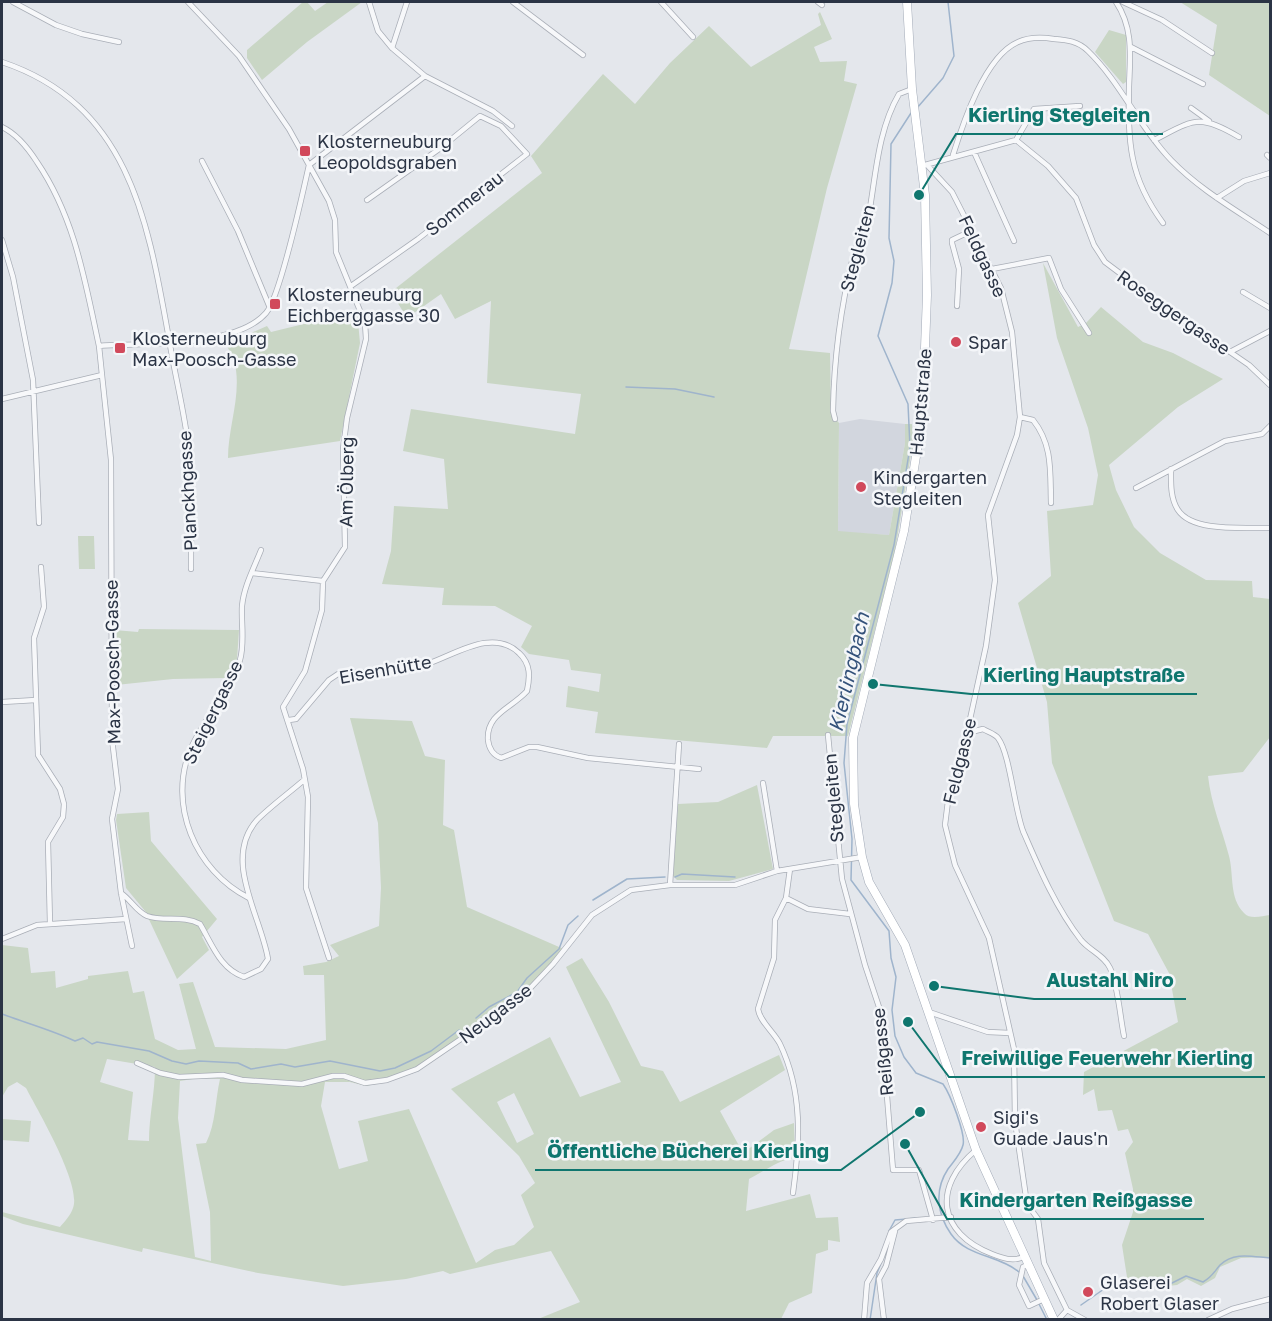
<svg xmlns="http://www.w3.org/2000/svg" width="1272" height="1321" font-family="'Golos Text',sans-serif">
	<rect width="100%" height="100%" fill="#e4e7ec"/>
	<path fill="#d2d6de" d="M 860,419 L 905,424 L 905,443 L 889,535 L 838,532 L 839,423 Z"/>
	<path fill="#c9d6c5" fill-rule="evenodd" d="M 303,2 L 307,2 L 315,11 L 328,2 L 362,2 L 307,42 L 262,80 L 247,58 L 247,50 Z
		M 1180,2 L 1270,2 L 1270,116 L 1209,75 L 1217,25 Z
		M 820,12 L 832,39 L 814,47 L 820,62 L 847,61 L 844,81 L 857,84 L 827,188 L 789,349 L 830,353 L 831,413 L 839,423 L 838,531 L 889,535 L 905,443 L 905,424 L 912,424 L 913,442 L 895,551 L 848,736 L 773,736 L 767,748 L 595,733 L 598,712 L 566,707 L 568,686 L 599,692 L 601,674 L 571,670 L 569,660 L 529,654 L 521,647 L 532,626 L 495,606 L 442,605 L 444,588 L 382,584 L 391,551 L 394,506 L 448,509 L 444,459 L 403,451 L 411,409 L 575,434 L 581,394 L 487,383 L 491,301 L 455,319 L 441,294 L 407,318 L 391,292 L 542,173 L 531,156 L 603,74 L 635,104 L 670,63 L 709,26 L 751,67 L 821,25 L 818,14 Z
		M 1109,30 L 1126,35 L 1126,82 L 1123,84 L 1095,52 Z
		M 1043,263 L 1078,327 L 1086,323 L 1101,307 L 1143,342 L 1173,353 L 1223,379 L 1178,407 L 1109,465 L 1116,490 L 1134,527 L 1160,553 L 1206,580 L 1252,581 L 1253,597 L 1270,599 L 1270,737 L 1243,772 L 1208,776 C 1211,804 1222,829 1229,856 C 1234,875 1229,898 1244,913 C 1250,920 1262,916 1270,915 L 1270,1257 L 1241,1258 L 1220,1267 L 1215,1278 L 1201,1286 L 1187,1279 L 1177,1285 L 1129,1290 L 1122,1245 L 1133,1212 L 1133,1189 L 1125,1153 L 1133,1142 L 1128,1129 L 1118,1131 L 1112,1110 L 1098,1111 L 1094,1089 L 1083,1095 L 1084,1072 L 1178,1022 L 1169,973 L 1148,934 L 1114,921 L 1052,763 L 1047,702 L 1018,603 L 1051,576 L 1047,511 L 1093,505 L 1098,475 L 1088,428 L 1057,338 Z
		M 357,311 L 360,343 L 340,441 L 228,458 C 228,429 240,399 236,370 C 235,361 230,352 226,344 L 267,326 L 271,332 Z
		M 78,536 L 94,536 L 95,569 L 79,569 Z
		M 139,629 L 239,630 L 237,659 L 226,678 L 173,679 L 116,685 L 114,630 L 138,632 Z
		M 350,718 L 412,721 L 425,756 L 445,760 L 443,825 L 454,830 L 467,907 L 566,950 L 525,999 L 417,1070 L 381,1083 L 366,1086 L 350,1082 L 325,1082 L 321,1106 L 339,1169 L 368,1161 L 358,1121 L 409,1109 L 476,1263 L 495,1250 L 514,1245 L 534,1227 L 521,1195 L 535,1183 L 519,1156 L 451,1089 L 550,1037 L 580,1097 L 621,1082 L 566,967 L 582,958 L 609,1002 L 641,1066 L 663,1071 L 680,1102 L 779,1055 L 785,1070 L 720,1111 L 743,1153 L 774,1130 L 794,1123 L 795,1158 C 778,1160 765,1171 749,1179 L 746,1211 L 810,1194 L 816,1218 L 838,1217 L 840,1242 L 828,1240 L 828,1250 L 816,1254 L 812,1293 L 789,1303 L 781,1319 L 538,1319 L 580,1302 L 551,1251 L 450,1274 L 443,1271 L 406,1279 L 343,1286 L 258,1273 L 143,1248 L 142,1252 L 23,1224 L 2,1216 L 2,1212 L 60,1227 C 64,1222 71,1215 73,1208 C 82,1185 38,1111 26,1088 L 17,1082 L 8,1087 L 2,1097 L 2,945 L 28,948 L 31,973 L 55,971 L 56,988 L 88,979 L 88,976 L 128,971 L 133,993 L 144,991 L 155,1039 L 178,1050 L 196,1049 L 179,984 L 193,982 L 215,1047 L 286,1049 L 326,1040 L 324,975 L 304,975 L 303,966 L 326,962 L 339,956 L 330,945 L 379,926 L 381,888 L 378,823 ZM 107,1059 L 155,1067 C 155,1093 149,1116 149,1141 L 128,1140 L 133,1092 L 100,1082 ZM 199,1078 L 220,1079 C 215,1101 216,1123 206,1143 L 196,1144 L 210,1212 L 211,1261 L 195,1257 L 178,1118 L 180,1081 ZM 514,1093 L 534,1134 L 517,1143 L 497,1102 Z
		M 757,785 L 773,869 L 729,881 L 677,880 L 673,876 L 678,804 L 718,802 Z
		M 149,812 L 151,841 L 217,919 L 202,937 L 209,950 L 177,979 L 145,911 L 126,888 L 116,820 L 117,814 Z
		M 2,1119 L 31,1121 L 29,1142 L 2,1140 Z"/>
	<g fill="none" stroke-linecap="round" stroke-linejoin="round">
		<path stroke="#9fb4cc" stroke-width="1.5" d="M 917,108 L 943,78 L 954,56 L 948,2
			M 911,113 L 891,144 L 889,238 L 894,261 L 892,283 L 878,336 L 908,404 L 910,447 L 894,545 L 847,724 L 844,763 L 852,839 L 851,880 L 889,931 L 891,958 L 896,977 L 892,1010 L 895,1036 L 904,1057 L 916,1073 L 943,1084 C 950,1094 966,1134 963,1145 C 961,1154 953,1162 948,1169 C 934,1190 937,1214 951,1234 C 967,1257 999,1255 1019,1272
			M 626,387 L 675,389 L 714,397
			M 675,877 L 682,874 L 735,877
			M 593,900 L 627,879 L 665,877
			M 2,1014 C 26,1023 52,1030 75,1041 L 83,1038 L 92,1044 L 97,1042 L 149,1051 L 172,1061 L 186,1064 L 199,1061 L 238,1063 L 251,1069 L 281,1064 L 295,1067 L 330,1061 L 380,1071 L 395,1068 L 431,1051 L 459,1030
			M 476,1018 L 489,1007 L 517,992 L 527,978 L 559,949 L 568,925 L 578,916
			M 889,1231 L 895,1220 L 918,1218
			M 1023,1276 L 1037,1300
			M 1039,1304 L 1047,1320
			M 1081,1305 L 1104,1289 L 1117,1284 L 1144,1280 L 1170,1284 L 1186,1276 L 1203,1282 C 1212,1277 1214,1272 1220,1265 C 1234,1251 1254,1257 1270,1258
			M 870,1320 L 877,1273 L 886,1251"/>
		<defs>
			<path id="street" d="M 13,2 L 56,25 L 82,34 L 119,42
				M 188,2 L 239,56 L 289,129 L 329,201 L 335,220 L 336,252 L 365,323 L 366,339 L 347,418 L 343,449 L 345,547 L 323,581 L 322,610 L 305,671 L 283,707 L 303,769 L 308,797 L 306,888 L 329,958
				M 369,2 L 378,31 L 392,48
				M 513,2 L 583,55
				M 661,2 L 693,37
				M 818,2 L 822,5
				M 1116,2 C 1134,29 1130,57 1129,87 C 1128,143 1129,177 1163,223
				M 1123,2 L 1162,20 L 1212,53
				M 1131,47 L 1203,84
				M 2,62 C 130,105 148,222 169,339 C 175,376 185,414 189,451 C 192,490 191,530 191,569
				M 425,76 L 493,111 L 512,126
				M 1191,108 L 1209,121
				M 2,127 C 17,134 28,148 37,162 C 75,218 85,281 99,346
				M 1016,140 L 1034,109 L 1080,106
				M 1154,140 C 1194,120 1198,113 1239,137
				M 974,152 L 1014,241
				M 953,155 C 963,123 985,56 1018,42 C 1029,37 1042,37 1054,39 C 1067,40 1078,41 1088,51 C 1121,83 1139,127 1171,160 C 1200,190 1236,210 1270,233
				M 1267,155 L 1270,158
				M 202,161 L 238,231 L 270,308
				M 309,165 L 425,76 L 392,48 L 407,2
				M 925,165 L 1016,140 L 1048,166 L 1076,198 L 1094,245 L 1105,262 L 1169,310 L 1249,365 L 1270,385
				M 927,165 L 952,192 L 1001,288 L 1012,332 L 1020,417 L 1017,435 L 988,515 L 995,580 L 986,646 L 967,733 L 948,801 L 945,825 L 955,865 L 989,938 L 1014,1049 L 1015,1121 L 1027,1204 L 1038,1219 L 1044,1263 L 1067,1310
				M 1217,198 L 1244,181 L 1270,173
				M 2,240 L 13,277 L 33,380 L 39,523
				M 992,269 L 1049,258 L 1061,289 L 1089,333
				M 351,286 L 418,239 L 527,154 L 501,126 L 480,116 L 442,147 L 367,200
				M 1243,292 L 1270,308
				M 957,306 L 959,269 L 952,243 L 952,240 L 971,231
				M 1230,352 L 1270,331
				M 102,375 L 111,460 L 112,739 L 118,789 L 112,819 L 121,893 L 132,946
				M 2,399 L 102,375 L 99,346 C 142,343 236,348 266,313 C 280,297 303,192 309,165
				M 1020,417 L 1033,420 C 1053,445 1050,472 1051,503
				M 835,419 L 833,411 C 834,357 840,310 853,257 C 857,242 866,230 869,214 C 876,174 878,130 899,94 L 912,89
				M 1171,469 C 1171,482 1170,498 1178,510 C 1193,533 1246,527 1270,528
				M 1136,488 L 1225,441 L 1262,434 L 1270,426
				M 41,567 L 44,607 L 34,638 L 38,755 L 60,789 L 64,804 L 63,817 L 48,842 L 50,924
				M 252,573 L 323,581
				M 2,702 L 36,700
				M 289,720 L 296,719 L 329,680 L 338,674 C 365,671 395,672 421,666 C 451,658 491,626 519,653 C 531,664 530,677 527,691 C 512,708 486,714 488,740 C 489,749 493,755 501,758 L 529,747 L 537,747 L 588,758 L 699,769
				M 967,733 L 983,729 C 988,732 995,734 998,738 C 1010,754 1014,807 1023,831 C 1039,868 1056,908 1081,940 C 1090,951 1104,955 1110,968 C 1118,985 1120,1017 1124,1036
				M 828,735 L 842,879 L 865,965 L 880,1010 L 893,1170 L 919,1170 L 933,1220
				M 763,783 L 777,871
				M 790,869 L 786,898 L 775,920 L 774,958 L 758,1009 C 760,1022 774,1032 780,1044 C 803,1092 800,1142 793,1193
				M 670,885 L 679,744
				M 121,893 C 130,899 137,912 147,916 C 164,922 183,915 200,924 C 212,944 220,969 244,977 L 261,969 L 268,959 C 261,916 222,859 257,820 C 271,806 289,793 304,780
				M 249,898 C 195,871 167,804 191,748 C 205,717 229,692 240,660 C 245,643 241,623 242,606 C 244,586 254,568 261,550
				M 786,898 L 808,909 L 850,914
				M 2,939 L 37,925 L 126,919
				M 929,1012 L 988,1032 L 1010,1033
				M 137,1063 L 160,1073 L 179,1077 L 223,1075 L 242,1080 L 302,1084 L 333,1076 L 344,1076 L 365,1083 L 387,1080 L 417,1069 L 521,998 L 553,964 L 592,915 L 631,890 L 670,885 L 735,885 L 777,871 L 862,857
				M 976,1150 C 932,1187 938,1233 992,1254 C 1002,1258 1013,1262 1023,1257
				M 1027,1265 L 1023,1267 L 1019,1285 L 1029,1306 L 1044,1299
				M 1067,1310 L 1085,1320
				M 864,1320 L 867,1283 L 881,1259 L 891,1232 L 906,1221 L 951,1217
				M 884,1320 L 879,1279 L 886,1266 L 895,1231
				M 1058,1320 L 1067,1310
				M 1208,1320 L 1232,1309 L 1270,1299"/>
			<path id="primary" d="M 907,2 L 912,89 L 925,195 L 927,295 L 924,374 L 917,450 L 904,531 L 853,738 L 854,804 L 862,857 L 869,882 L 905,945 L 976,1150 L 1054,1320"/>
		</defs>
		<use href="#street" stroke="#a9aeb7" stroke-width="6"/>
		<use href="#primary" stroke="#a3abb8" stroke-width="9"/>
		<use href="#street" stroke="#f7f8fa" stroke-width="4.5"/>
		<use href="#primary" stroke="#fff" stroke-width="8"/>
	</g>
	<g fill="#d1495b" stroke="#f4f6f9" stroke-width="2">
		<rect x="299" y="145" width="12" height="12" rx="3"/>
		<rect x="269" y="298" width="12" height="12" rx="3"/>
		<circle cx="956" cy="342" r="6"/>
		<rect x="114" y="342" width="12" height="12" rx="3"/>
		<circle cx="861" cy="487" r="6"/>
		<circle cx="981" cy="1127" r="6"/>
		<circle cx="1088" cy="1292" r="6"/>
	</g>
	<g text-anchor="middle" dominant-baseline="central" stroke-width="5" stroke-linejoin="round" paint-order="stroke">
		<g font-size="18" fill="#2b3445" stroke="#f4f6f9" text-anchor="start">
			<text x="317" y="141">Klosterneuburg<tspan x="317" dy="21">Leopoldsgraben</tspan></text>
			<text x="287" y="294">Klosterneuburg<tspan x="287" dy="21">Eichberggasse 30</tspan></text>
			<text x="132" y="338">Klosterneuburg<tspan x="132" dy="21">Max-Poosch-Gasse</tspan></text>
			<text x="968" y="342">Spar</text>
			<text x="873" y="477">Kindergarten<tspan x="873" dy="21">Stegleiten</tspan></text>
			<text x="993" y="1117">Sigi's<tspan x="993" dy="21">Guade Jaus'n</tspan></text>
			<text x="1100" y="1282">Glaserei<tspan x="1100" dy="21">Robert Glaser</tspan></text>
		</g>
		<g font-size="18" fill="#2b3445" stroke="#f4f6f9">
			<text transform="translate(464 203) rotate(-38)">Sommerau</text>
			<text transform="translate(857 248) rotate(-75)">Stegleiten</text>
			<text transform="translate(983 256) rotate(65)">Feldgasse</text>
			<text transform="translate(1174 312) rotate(35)">Roseggergasse</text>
			<text transform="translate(920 402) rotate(-85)">Hauptstraße</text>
			<text transform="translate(346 482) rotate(-89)">Am Ölberg</text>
			<text transform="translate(187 491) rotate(-93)">Planckhgasse</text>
			<text transform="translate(112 662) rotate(-91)">Max-Poosch-Gasse</text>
			<text transform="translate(385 669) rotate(-10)">Eisenhütte</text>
			<text transform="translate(212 712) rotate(-64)">Steigergasse</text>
			<text transform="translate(959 761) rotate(-76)">Feldgasse</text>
			<text transform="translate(833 798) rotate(-95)">Stegleiten</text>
			<text transform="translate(495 1013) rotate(-37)">Neugasse</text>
			<text transform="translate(882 1052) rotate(-96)">Reißgasse</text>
		</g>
		<g font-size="20" font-style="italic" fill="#34527a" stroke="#f4f6f9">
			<text transform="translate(848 672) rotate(-77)">Kierlingbach</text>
		</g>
	</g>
	<path fill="none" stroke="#0f766e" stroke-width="2" d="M919 195L956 134H1163M873 684L971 694H1197M934 986L1034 999H1186M908 1022L949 1077H1265M920 1112L841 1170H535M905 1144L947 1219H1204"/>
	<g fill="#0f766e" stroke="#f4f6f9" stroke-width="2">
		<circle cx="919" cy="195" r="6"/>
		<circle cx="873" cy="684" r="6"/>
		<circle cx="934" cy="986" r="6"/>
		<circle cx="908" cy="1022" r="6"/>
		<circle cx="920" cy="1112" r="6"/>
		<circle cx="905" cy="1144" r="6"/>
	</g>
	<g font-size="20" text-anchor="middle" font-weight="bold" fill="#0f766e" stroke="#f4f6f9" stroke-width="5" stroke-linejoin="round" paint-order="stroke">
		<text x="1059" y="122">Kierling Stegleiten</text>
		<text x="1084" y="682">Kierling Hauptstraße</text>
		<text x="1110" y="987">Alustahl Niro</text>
		<text x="1107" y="1065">Freiwillige Feuerwehr Kierling</text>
		<text x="688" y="1158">Öffentliche Bücherei Kierling</text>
		<text x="1076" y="1207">Kindergarten Reißgasse</text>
	</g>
	<rect width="1272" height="1321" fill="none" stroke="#2b3445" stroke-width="6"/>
</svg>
